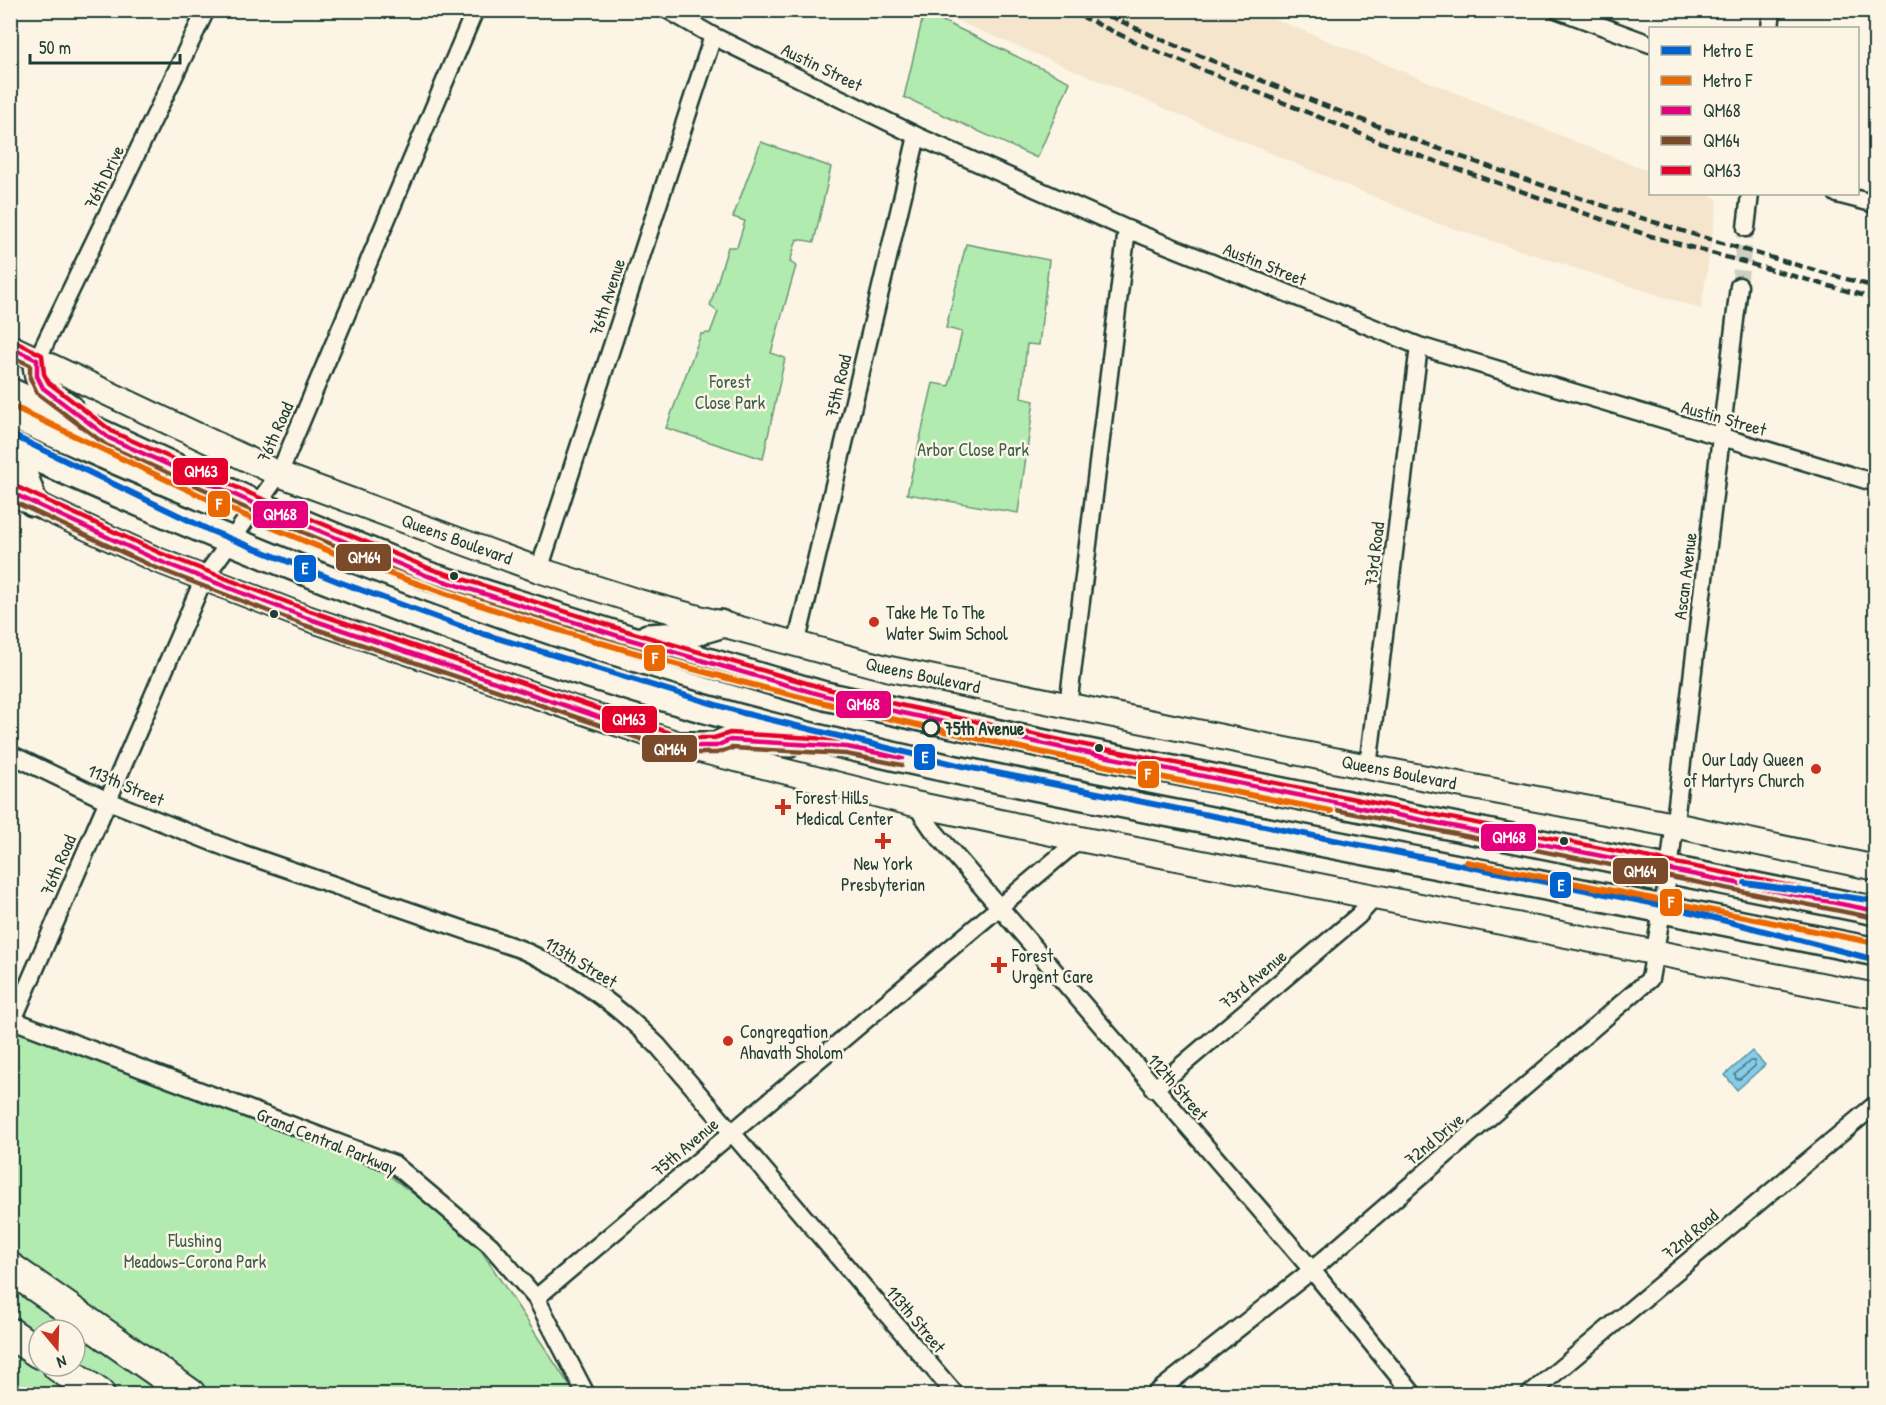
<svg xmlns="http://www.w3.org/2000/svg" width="1886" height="1405" font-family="'Patrick Hand',sans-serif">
	<rect width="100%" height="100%" fill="#fcf5e5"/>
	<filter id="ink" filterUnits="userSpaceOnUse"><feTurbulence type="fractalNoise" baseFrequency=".0167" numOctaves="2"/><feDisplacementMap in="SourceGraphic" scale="12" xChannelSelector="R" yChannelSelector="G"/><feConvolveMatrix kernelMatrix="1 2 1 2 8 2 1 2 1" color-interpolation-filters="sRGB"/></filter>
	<g filter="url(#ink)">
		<path fill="#f5e5cd" d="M 934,11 L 1255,11 L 1650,172 L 1650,194 L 1704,194 L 1718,199 L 1701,309 L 1436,223 Z"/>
		<path fill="#b1ebb0" stroke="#689472" stroke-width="1.5" fill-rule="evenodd" d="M 924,12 L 1070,82 L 1037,158 L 904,97 Z
			M 761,142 L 831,167 L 814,242 L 797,239 L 790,262 L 796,266 L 771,353 L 785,358 L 763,459 L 666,428 L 701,334 L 710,333 L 718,312 L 710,306 L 728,247 L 737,247 L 745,221 L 733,217 Z
			M 966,244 L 1049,260 L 1039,345 L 1027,344 L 1021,398 L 1034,401 L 1018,513 L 907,494 L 933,383 L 949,386 L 962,332 L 946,328 Z
			M 11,1019 L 382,1170 L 475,1241 L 575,1394 L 11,1394 ZM 39,1330 L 75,1330 L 75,1366 L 39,1366 Z"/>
		<path fill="#86cbe7" stroke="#5d929f" stroke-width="1.5" d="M 1752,1051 L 1765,1065 L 1737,1090 L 1725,1075 Z"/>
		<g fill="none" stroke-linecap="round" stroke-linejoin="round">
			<path stroke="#48767c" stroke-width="1.5" d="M 1750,1061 L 1754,1061 L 1755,1066 L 1740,1079 L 1736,1079 L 1735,1074 Z"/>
			<path stroke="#d0d0c2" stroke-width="16" stroke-dasharray="16 8" stroke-linecap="butt" d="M 1739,286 L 1746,228"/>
			<defs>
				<path id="street" d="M 668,10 L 713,36 L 917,136 L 1127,229 L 1419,346 L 1876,483
					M 1558,10 L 1650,44
					M 1770,28 L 1772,10
					M 1837,194 L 1876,204
					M 1746,228 L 1750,194
					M 37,360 L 206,10
					M 539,570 L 713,36
					M 796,645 L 917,136
					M 1068,706 L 1127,229
					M 10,754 L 106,800 L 232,850 L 520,949 C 573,972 616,1004 658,1046 L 955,1394
					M 1368,767 L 1419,346
					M 915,804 L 933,830 L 1312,1270 L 1413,1394
					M 10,1019 L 394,1164 L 490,1245 L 536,1298 L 586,1394
					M 13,1020 L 204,578 L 279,474 L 475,10
					M 1154,1089 L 1358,916 L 1376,896
					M 536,1298 L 1080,839
					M 1155,1394 L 1312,1270 L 1650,979 L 1669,871 L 1739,286
					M 1530,1394 L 1876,1104"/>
				<path id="secondary" d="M 10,347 L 279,474 L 539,570 L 639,602 L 890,669 L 1368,767 L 1674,825 L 1876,868
					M 10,492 L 157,560 L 307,618 L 684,746 L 915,804 L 1080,839 L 1876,996"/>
				<path id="primary" d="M 37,360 C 37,388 48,393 69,408
					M 10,392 L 255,504 L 428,576 L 628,639 L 825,696 L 1063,748 L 1876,911
					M 10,446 C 237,546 464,641 702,708 C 868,755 1037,787 1206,820 C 1430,863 1653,906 1876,952
					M 10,464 L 25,479 L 33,502
					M 648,638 L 681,636 L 720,624
					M 684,746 L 716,746 L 730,740 L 790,743"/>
				<path id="highway" d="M 10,1268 L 190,1394
					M 10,1333 L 39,1353
					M 58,1366 L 99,1394"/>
			</defs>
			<use href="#street" stroke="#1f3d34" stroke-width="21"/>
			<use href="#secondary" stroke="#1f3d34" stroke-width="28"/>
			<use href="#primary" stroke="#1f3d34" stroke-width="32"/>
			<use href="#highway" stroke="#1f3d34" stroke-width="34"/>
			<use href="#street" stroke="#fcf5e5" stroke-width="16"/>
			<use href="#secondary" stroke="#fcf5e5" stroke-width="24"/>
			<use href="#primary" stroke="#fcf5e5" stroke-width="27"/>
			<use href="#highway" stroke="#fcf5e5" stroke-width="30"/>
			<path stroke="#1f3d34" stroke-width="4.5" stroke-dasharray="9 4.5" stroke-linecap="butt" d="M 1068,10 L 1146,47 L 1383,143 L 1647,235 L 1876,299
				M 1097,10 C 1163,42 1230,68 1298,95 C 1487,170 1679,234 1876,287"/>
			<defs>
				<path id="bus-1" d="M 10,347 L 37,360 L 37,376 L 43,388 L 109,438 L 255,504 L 428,576 L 628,639 L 825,696 L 1063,748 L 1876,911
					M 10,492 L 157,560 L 307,618 L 684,746 L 716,746 L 730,740 L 847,747 L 903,758"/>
				<path id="bus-2" d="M 10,356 L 30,365 L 30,378 L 37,393 L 106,445 L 252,511 L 425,583 L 626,646 L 823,703 L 1061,755 L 1875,918
					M 10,500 L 154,567 L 304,625 L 682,753 L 717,753 L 731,748 L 846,754 L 902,765"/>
				<path id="bus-3" d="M 13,340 L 42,355 L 44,374 L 49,383 L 113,432 L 258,497 L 431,569 L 630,632 L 827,689 L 1065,741 L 1876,903
					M 13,485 L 160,553 L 310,611 L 685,738 L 714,738 L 730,733 L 847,740 L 904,751"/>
			</defs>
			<use href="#bus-1" stroke="#fcf5e5" stroke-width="9"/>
			<use href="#bus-2" stroke="#fcf5e5" stroke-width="9"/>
			<use href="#bus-3" stroke="#fcf5e5" stroke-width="9"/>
			<use href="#bus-1" stroke="#e5007d" stroke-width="4.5"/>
			<use href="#bus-2" stroke="#7a4b2a" stroke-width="4.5"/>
			<use href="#bus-3" stroke="#e4002b" stroke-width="4.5"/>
			<defs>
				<path id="metro-1" d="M 10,434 L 211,531 L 342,583 L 474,631 L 743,713 L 962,766 L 1676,908 L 1876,960
					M 1745,883 L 1876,901"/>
				<path id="metro-2" d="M 10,405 C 128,461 244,520 366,565 C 680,682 1003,746 1331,811
					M 1467,862 L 1875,943"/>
			</defs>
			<use href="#metro-1" stroke="#fcf5e5" stroke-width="10"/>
			<use href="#metro-2" stroke="#fcf5e5" stroke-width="10"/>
			<use href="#metro-1" stroke="#0062cf" stroke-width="6"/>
			<use href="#metro-2" stroke="#eb6800" stroke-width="6"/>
		</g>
	</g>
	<g fill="#1f3d34" stroke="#fcf5e5" stroke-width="2">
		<circle cx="454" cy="576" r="5"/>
		<circle cx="274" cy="614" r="5"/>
		<circle cx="1099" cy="748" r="5"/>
		<circle cx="1564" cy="841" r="5"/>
	</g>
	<g fill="#c8321e" stroke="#fcf5e5" stroke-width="2">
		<circle cx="874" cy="622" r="6"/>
		<circle cx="1816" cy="769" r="6"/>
		<path d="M780 798h6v6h6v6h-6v6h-6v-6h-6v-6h6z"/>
		<path d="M880 832h6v6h6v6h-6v6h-6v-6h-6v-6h6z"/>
		<path d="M996 956h6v6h6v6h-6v6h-6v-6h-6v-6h6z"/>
		<circle cx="728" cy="1041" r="6"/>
	</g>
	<circle fill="#fcf5e5" stroke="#1f3d34" stroke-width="3" cx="931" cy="728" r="8"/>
	<g text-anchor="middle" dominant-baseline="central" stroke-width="5" stroke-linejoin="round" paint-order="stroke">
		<g font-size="18" fill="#1f3d34" stroke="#fcf5e5">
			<text transform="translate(822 67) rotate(26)">Austin Street</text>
			<text transform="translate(104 177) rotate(-64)">76th Drive</text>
			<text transform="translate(1265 264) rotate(22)">Austin Street</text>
			<text transform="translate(607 297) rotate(-72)">76th Avenue</text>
			<text transform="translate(838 386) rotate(-77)">75th Road</text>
			<text transform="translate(1724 418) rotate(16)">Austin Street</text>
			<text transform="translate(275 432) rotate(-66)">76th Road</text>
			<text transform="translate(457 539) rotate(20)">Queens Boulevard</text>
			<text transform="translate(1374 554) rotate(-83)">73rd Road</text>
			<text transform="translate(1685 576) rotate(-83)">Ascan Avenue</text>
			<text transform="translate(923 675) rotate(12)">Queens Boulevard</text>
			<text transform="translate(1399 772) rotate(11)">Queens Boulevard</text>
			<text transform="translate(126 785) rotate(23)">113th Street</text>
			<text transform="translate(58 865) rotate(-67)">76th Road</text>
			<text transform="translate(581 962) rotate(31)">113th Street</text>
			<text transform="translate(1253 979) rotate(-40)">73rd Avenue</text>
			<text transform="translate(1178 1087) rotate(49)">112th Street</text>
			<text transform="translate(1434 1139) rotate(-40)">72nd Drive</text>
			<text transform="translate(327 1141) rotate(22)">Grand Central Parkway</text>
			<text transform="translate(685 1147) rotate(-40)">75th Avenue</text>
			<text transform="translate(1690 1234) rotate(-40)">72nd Road</text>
			<text transform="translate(916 1319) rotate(50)">113th Street</text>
		</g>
		<g font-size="18" fill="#3c604d" stroke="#fcf5e5">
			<text x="730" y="381">Forest<tspan x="730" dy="21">Close Park</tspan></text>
			<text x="973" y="449">Arbor Close Park</text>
			<text x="195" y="1240">Flushing<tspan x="195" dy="21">Meadows-Corona Park</tspan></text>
		</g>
		<g font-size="18" fill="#1f3d34" stroke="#fcf5e5" text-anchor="start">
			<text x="886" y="612">Take Me To The<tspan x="886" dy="21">Water Swim School</tspan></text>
			<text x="1804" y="759" text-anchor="end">Our Lady Queen<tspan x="1804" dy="21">of Martyrs Church</tspan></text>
			<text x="796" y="797">Forest Hills<tspan x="796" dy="21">Medical Center</tspan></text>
			<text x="883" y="863" text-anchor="middle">New York<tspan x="883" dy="21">Presbyterian</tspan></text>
			<text x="1012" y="955">Forest<tspan x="1012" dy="21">Urgent Care</tspan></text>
			<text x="740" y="1031">Congregation<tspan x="740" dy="21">Ahavath Sholom</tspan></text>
		</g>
		<g font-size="18" font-weight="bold" fill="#1f3d34" stroke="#fcf5e5" text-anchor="start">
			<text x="944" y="728">75th Avenue</text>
		</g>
	</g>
	<g stroke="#fcf5e5" stroke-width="2">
		<rect x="172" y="457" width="57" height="29" rx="6" fill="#e4002b"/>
		<rect x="207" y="490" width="24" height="28" rx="6" fill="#eb6800"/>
		<rect x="252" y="500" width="57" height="29" rx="6" fill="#e5007d"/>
		<rect x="335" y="543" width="57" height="29" rx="6" fill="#7a4b2a"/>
		<rect x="293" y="554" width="24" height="29" rx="6" fill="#0062cf"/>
		<rect x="643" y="644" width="23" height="28" rx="6" fill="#eb6800"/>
		<rect x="835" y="690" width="57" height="29" rx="6" fill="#e5007d"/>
		<rect x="601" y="705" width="57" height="29" rx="6" fill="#e4002b"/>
		<rect x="641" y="734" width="57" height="29" rx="6" fill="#7a4b2a"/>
		<rect x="913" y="743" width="23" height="28" rx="6" fill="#0062cf"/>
		<rect x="1137" y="760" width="23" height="29" rx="6" fill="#eb6800"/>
		<rect x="1480" y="823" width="57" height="29" rx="6" fill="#e5007d"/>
		<rect x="1612" y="857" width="57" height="28" rx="6" fill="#7a4b2a"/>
		<rect x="1549" y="871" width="23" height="28" rx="6" fill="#0062cf"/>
		<rect x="1659" y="888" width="24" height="29" rx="6" fill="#eb6800"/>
	</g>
	<g font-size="16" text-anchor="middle" font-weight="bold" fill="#fff">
		<text x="201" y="477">QM63</text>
		<text x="219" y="510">F</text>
		<text x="280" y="520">QM68</text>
		<text x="364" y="563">QM64</text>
		<text x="305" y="574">E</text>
		<text x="655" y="664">F</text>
		<text x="863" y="710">QM68</text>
		<text x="629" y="725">QM63</text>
		<text x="670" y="755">QM64</text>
		<text x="925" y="763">E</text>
		<text x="1148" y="780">F</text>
		<text x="1509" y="843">QM68</text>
		<text x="1640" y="877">QM64</text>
		<text x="1561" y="891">E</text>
		<text x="1671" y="908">F</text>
	</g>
	<rect width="1886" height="1405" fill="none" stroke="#fcf5e5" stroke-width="36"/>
	<rect x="18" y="18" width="1850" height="1369" fill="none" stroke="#1f3d34" stroke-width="2" filter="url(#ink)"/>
	<rect x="1649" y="27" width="210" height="168" fill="#fcf5e5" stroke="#a4ab9e" stroke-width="1.5"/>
	<rect x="1661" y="46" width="30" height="9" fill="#0062cf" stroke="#a4ab9e" stroke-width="1.5"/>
	<text x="1703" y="57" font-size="18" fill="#1f3d34">Metro E</text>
	<rect x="1661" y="76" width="30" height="9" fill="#eb6800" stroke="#a4ab9e" stroke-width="1.5"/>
	<text x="1703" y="87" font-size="18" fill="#1f3d34">Metro F</text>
	<rect x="1661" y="106" width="30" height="9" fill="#e5007d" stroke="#a4ab9e" stroke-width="1.5"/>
	<text x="1703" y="117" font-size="18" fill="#1f3d34">QM68</text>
	<rect x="1661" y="136" width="30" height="9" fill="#7a4b2a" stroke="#a4ab9e" stroke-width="1.5"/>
	<text x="1703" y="147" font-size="18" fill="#1f3d34">QM64</text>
	<rect x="1661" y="166" width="30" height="9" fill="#e4002b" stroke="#a4ab9e" stroke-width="1.5"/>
	<text x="1703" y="177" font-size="18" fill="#1f3d34">QM63</text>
	<g transform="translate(57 1348) rotate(161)"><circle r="28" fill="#fcf5e5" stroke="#a4ab9e" stroke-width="1.5"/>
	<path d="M0-4.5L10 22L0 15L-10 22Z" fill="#c8321e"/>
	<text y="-9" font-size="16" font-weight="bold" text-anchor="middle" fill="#1f3d34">N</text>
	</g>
	<path d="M30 54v9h150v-9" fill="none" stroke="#1f3d34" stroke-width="3"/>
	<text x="39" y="54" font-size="18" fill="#1f3d34" stroke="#fcf5e5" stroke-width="4.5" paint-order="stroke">50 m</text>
</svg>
